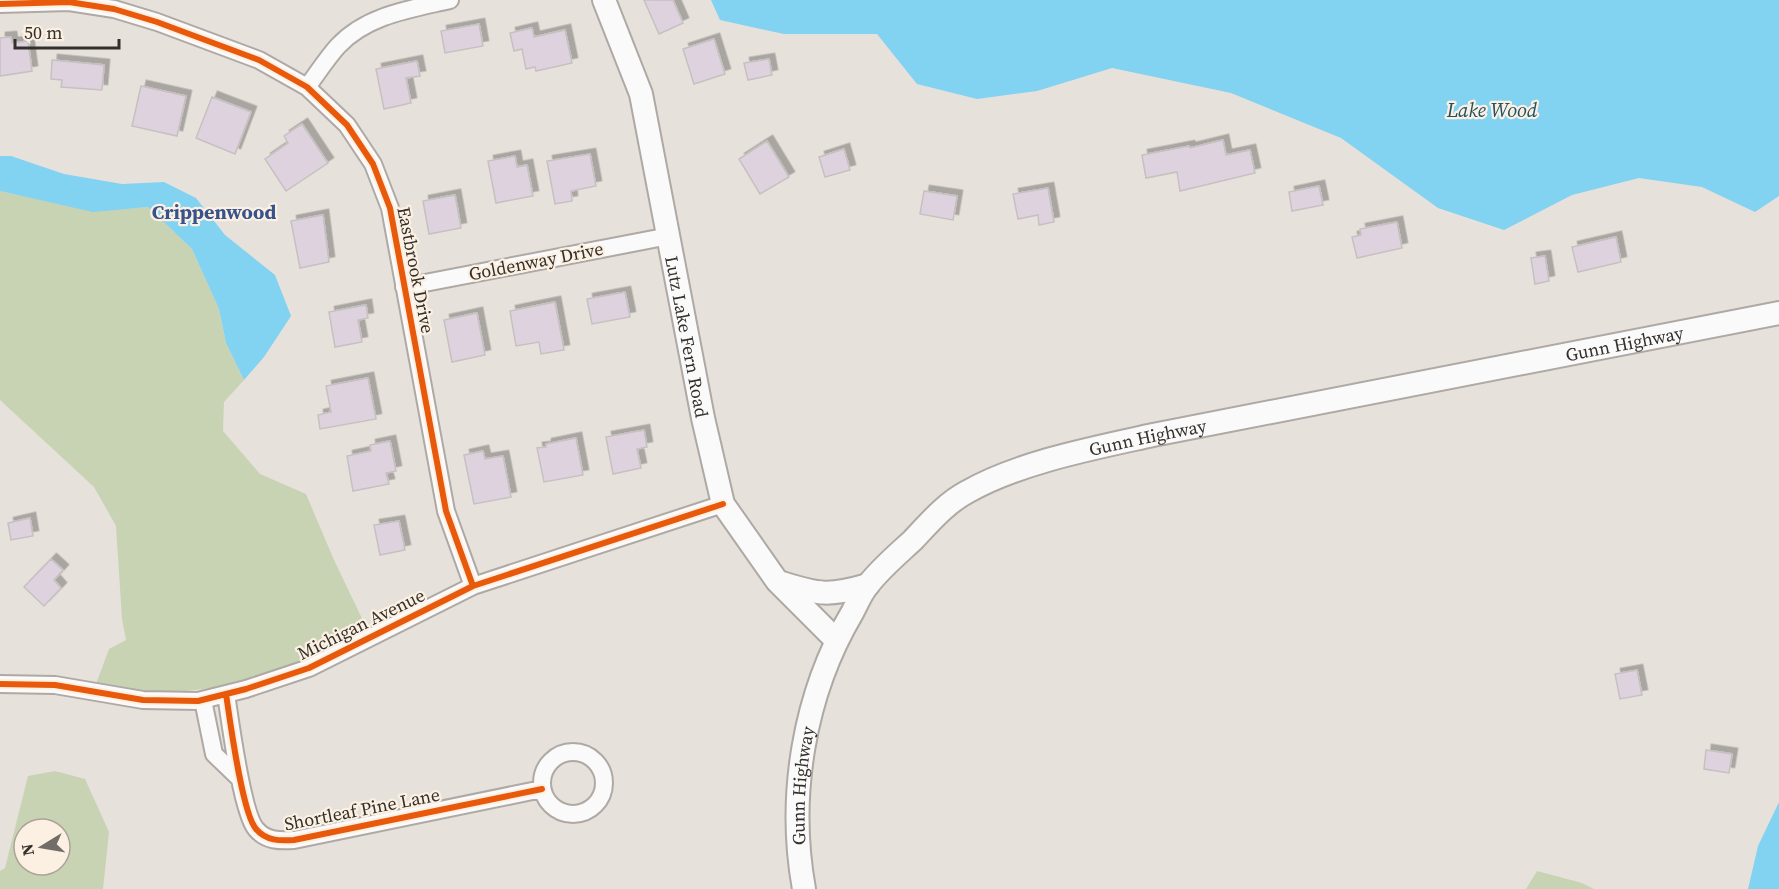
<svg xmlns="http://www.w3.org/2000/svg" width="1779" height="889" font-family="'Source Serif 4',serif">
	<defs>
		<filter id="shadow"><feDropShadow dx="5.5" dy="-5.5" stdDeviation="0" flood-color="#0004"/></filter>
	</defs>
	<rect width="100%" height="100%" fill="#e7e1db"/>
	<path fill="#c8d3b4" fill-rule="evenodd" d="M 0,191 L 93,211 L 148,207 L 192,249 L 219,309 L 226,343 L 244,380 L 224,402 L 223,431 L 260,474 L 306,494 L 334,560 L 368,631 L 306,661 L 228,686 L 169,693 L 145,693 L 96,684 L 109,649 L 126,640 L 122,619 L 116,526 L 94,487 L 0,400 Z
		M 55,771 L 85,779 L 109,832 L 103,889 L 0,889 L 0,871 L 5,868 L 28,776 ZM 24,829 L 60,829 L 60,865 L 24,865 Z
		M 1537,871 L 1582,883 L 1594,889 L 1526,889 Z"/>
	<path fill="#82d2f1" d="M 711,0 L 1779,0 L 1779,196 L 1755,212 L 1702,187 L 1639,178 L 1572,195 L 1504,230 L 1438,208 L 1341,138 L 1231,93 L 1112,68 L 1037,91 L 977,99 L 917,84 L 877,34 L 784,34 L 720,20 Z
		M 0,156 L 11,156 L 64,174 L 122,184 L 164,182 L 196,198 L 225,235 L 275,275 L 291,316 L 264,357 L 244,380 L 226,343 L 219,309 L 192,249 L 148,207 L 93,212 L 0,191 Z
		M 1779,802 L 1779,889 L 1748,889 L 1758,846 Z"/>
	<path fill="#dfd2df" stroke="#c5c1c1" stroke-width="1.5" filter="url(#shadow)" d="M 644,0 L 673,0 L 683,23 L 659,34 Z
		M 479,24 L 483,46 L 445,53 L 441,31 Z
		M 532,28 L 534,37 L 565,30 L 572,63 L 536,71 L 535,67 L 526,69 L 522,49 L 514,51 L 510,33 Z
		M 11,37 L 12,43 L 28,41 L 32,71 L 0,76 L 0,38 Z
		M 714,39 L 725,74 L 694,84 L 683,49 Z
		M 769,59 L 772,75 L 748,80 L 744,63 Z
		M 52,60 L 104,65 L 102,90 L 61,87 L 62,80 L 51,79 Z
		M 417,61 L 420,76 L 406,78 L 411,103 L 384,109 L 376,69 Z
		M 141,86 L 186,96 L 177,136 L 132,126 Z
		M 212,97 L 251,112 L 235,154 L 196,138 Z
		M 302,124 L 328,163 L 286,191 L 265,159 L 288,143 L 284,136 Z
		M 1223,140 L 1226,155 L 1250,150 L 1255,173 L 1180,191 L 1177,172 L 1146,178 L 1142,155 L 1189,146 L 1190,148 Z
		M 767,141 L 789,177 L 760,194 L 739,159 Z
		M 844,149 L 850,170 L 825,177 L 819,157 Z
		M 590,154 L 596,186 L 571,191 L 572,201 L 555,204 L 547,161 Z
		M 515,156 L 517,167 L 527,165 L 533,196 L 496,203 L 488,161 Z
		M 1319,186 L 1323,205 L 1292,211 L 1289,192 Z
		M 1048,188 L 1054,222 L 1039,225 L 1038,215 L 1018,219 L 1013,194 Z
		M 924,191 L 957,196 L 953,220 L 920,214 Z
		M 455,195 L 461,228 L 429,234 L 423,201 Z
		M 323,215 L 329,262 L 300,268 L 291,221 Z
		M 1397,222 L 1402,248 L 1357,258 L 1352,237 L 1361,235 L 1360,229 Z
		M 1616,237 L 1621,262 L 1578,272 L 1572,247 Z
		M 1545,256 L 1549,281 L 1535,284 L 1531,258 Z
		M 625,292 L 630,317 L 592,324 L 587,299 Z
		M 555,302 L 564,350 L 541,354 L 539,342 L 516,346 L 510,311 Z
		M 366,305 L 368,318 L 358,320 L 362,342 L 335,347 L 329,312 Z
		M 477,313 L 485,355 L 452,362 L 444,320 Z
		M 368,378 L 376,419 L 320,429 L 318,415 L 331,412 L 326,386 Z
		M 644,430 L 647,447 L 637,449 L 641,468 L 613,474 L 606,437 Z
		M 576,438 L 583,475 L 544,482 L 537,448 L 546,447 L 546,444 Z
		M 390,441 L 396,471 L 386,473 L 389,484 L 353,491 L 347,456 L 371,451 L 370,445 Z
		M 483,451 L 485,459 L 503,456 L 511,497 L 474,504 L 464,455 Z
		M 30,518 L 33,536 L 11,540 L 8,523 Z
		M 399,521 L 405,550 L 380,555 L 374,525 Z
		M 51,559 L 63,570 L 54,580 L 61,588 L 44,606 L 24,587 Z
		M 1637,670 L 1642,695 L 1620,699 L 1615,674 Z
		M 1706,750 L 1732,754 L 1729,773 L 1704,769 Z"/>
	<g fill="none" stroke-linecap="round" stroke-linejoin="round">
		<defs>
			<path id="minor" d="M 0,4 L 69,2 L 114,9 L 157,22 L 259,60 L 307,87 L 347,125 L 373,164 L 390,208 L 446,511 L 473,586
				M 307,87 C 317,74 327,58 338,46 C 367,15 411,9 450,0
				M 404,287 L 669,236
				M 0,684 L 55,685 L 143,700 L 198,701 L 246,689 L 309,668 L 473,586 L 723,504
				M 226,694 C 230,720 242,813 256,829 C 266,841 280,841 294,840 L 542,789
				M 203,700 L 214,754 L 240,779
				M542 783a31 31 0 1 1 62 0a31 31 0 1 1-62 0Z"/>
			<g id="major">
				<path id="s1" d="M 604,0 L 641,94 L 703,418 L 723,504 L 777,581 L 836,640"/>
				<path d="M 782,583 C 819,595 830,596 868,585"/>
				<path id="s2" d="M 804,889 C 787,796 804,694 852,613 C 857,604 861,593 868,585 C 880,569 898,554 913,540 C 929,523 946,503 967,492 C 1020,462 1094,448 1153,435 L 1779,313"/>
			</g>
		</defs>
		<use href="#minor" stroke="#aea9a4" stroke-width="20"/>
		<use href="#major" stroke="#aea9a4" stroke-width="26"/>
		<use href="#minor" stroke="#fbfafa" stroke-width="16"/>
		<use href="#major" stroke="#fbfafa" stroke-width="22"/>
		<defs>
			<path id="cycleway" d="M 0,4 L 69,2 L 114,9 L 157,22 L 259,60 L 307,87 L 347,125 L 373,164 L 390,208 L 446,511 L 473,586
				M 0,684 L 55,685 L 143,700 L 198,701 L 246,689 L 309,668 L 473,586 L 723,504
				M 226,694 C 230,720 242,813 256,829 C 266,841 280,841 294,840 L 542,789"/>
		</defs>
		<use href="#cycleway" stroke="#fbf0e2" stroke-width="10"/>
		<use href="#cycleway" stroke="#e8590c" stroke-width="6"/>
	</g>
	<g text-anchor="middle" dominant-baseline="central" stroke-width="4.5" stroke-linejoin="round" paint-order="stroke">
		<g font-size="18" fill="#332f2a" stroke="#fbf0e2">
			<text transform="translate(536 261) rotate(-11)">Goldenway Drive</text>
			<text transform="translate(416 270) rotate(79)">Eastbrook Drive</text>
			<text stroke="none"><textPath href="#s1" startOffset="348">Lutz Lake Fern Road</textPath></text>
			<text stroke="none"><textPath href="#s2" startOffset="1130">Gunn Highway</textPath></text>
			<text stroke="none"><textPath href="#s2" startOffset="644">Gunn Highway</textPath></text>
			<text transform="translate(361 624) rotate(-26)">Michigan Avenue</text>
			<text stroke="none"><textPath href="#s2" startOffset="104">Gunn Highway</textPath></text>
			<text transform="translate(362 809) rotate(-11)">Shortleaf Pine Lane</text>
		</g>
		<g font-size="20" font-style="italic" fill="#205064" stroke="#fbf0e2">
			<text x="1492" y="110">Lake Wood</text>
		</g>
		<g font-size="20" font-weight="bold" fill="#38538c" stroke="#fbf0e2">
			<text x="214" y="212">Crippenwood</text>
		</g>
	</g>
	<g transform="translate(42 847) rotate(259)"><circle r="28" fill="#fbf0e2" stroke="#aba398" stroke-width="1.5"/>
	<path d="M0-4.5L10 22L0 15L-10 22Z" fill="#726d68"/>
	<text y="-9" font-size="16" font-weight="bold" text-anchor="middle" fill="#332f2a">N</text>
	</g>
	<path d="M15 39v9h104v-9" fill="none" stroke="#332f2a" stroke-width="3"/>
	<text x="24" y="39" font-size="18" fill="#332f2a" stroke="#fbf0e2" stroke-width="4.5" paint-order="stroke">50 m</text>
</svg>
